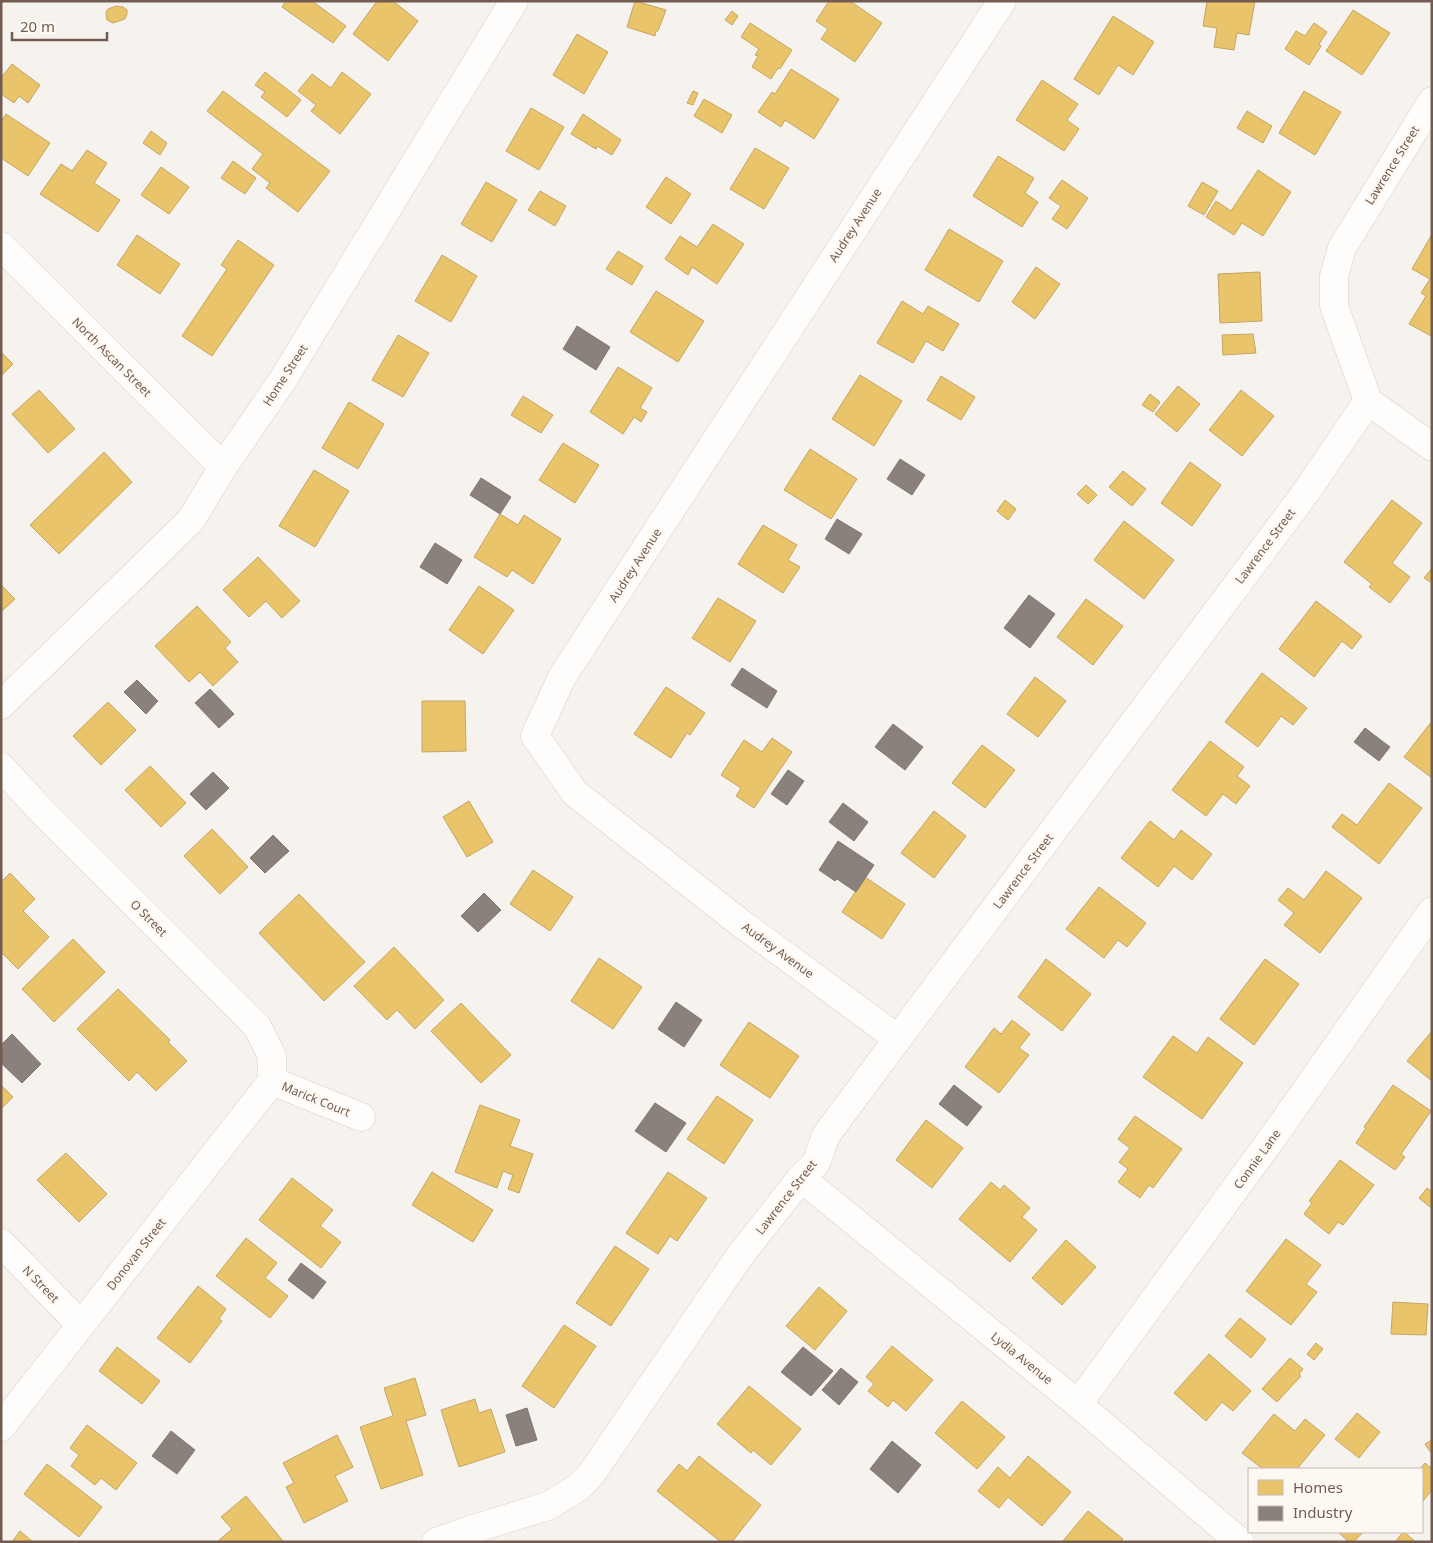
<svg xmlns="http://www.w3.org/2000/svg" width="1433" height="1543" font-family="'Noto Sans',sans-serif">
	<rect width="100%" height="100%" fill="#f6f3ee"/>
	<path fill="#e9c46a" stroke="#c5a562" d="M 286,1 L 312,1 L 346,26 L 333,43 L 282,7 Z
		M 377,1 L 393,1 L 418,21 L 388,61 L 353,34 Z
		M 635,1 L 666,10 L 658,31 L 656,31 L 655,36 L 627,27 Z
		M 829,1 L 850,1 L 882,23 L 855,62 L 821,39 L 828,29 L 816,21 Z
		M 1207,1 L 1255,1 L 1249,35 L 1237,33 L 1234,50 L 1214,47 L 1217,28 L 1203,26 Z
		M 116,6 L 123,7 L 127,10 L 127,14 L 125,19 L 113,23 L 107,20 L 106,12 L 108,9 Z
		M 1353,10 L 1390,33 L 1362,75 L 1326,51 Z
		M 732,11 L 738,16 L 732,25 L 725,20 Z
		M 1113,16 L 1154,42 L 1133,75 L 1118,65 L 1099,95 L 1074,79 Z
		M 750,23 L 792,50 L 780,69 L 778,68 L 771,79 L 752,67 L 758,56 L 755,55 L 759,49 L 741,37 Z
		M 1314,23 L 1327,32 L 1319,44 L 1321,46 L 1309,65 L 1285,49 L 1296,31 L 1305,36 Z
		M 577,34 L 608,52 L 584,94 L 553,75 Z
		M 12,64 L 40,85 L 28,103 L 19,96 L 14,103 L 1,94 L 1,78 Z
		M 791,69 L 839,99 L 814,139 L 785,120 L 781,127 L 758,112 L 772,92 L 775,94 Z
		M 265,72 L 301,100 L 287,117 L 261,97 L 265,92 L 255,85 Z
		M 342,72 L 371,94 L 340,134 L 311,111 L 316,105 L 298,91 L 312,74 L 331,88 Z
		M 1042,80 L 1078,104 L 1067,120 L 1079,129 L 1064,151 L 1016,120 Z
		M 223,91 L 330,171 L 298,212 L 266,188 L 270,183 L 252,169 L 263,154 L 207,111 Z
		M 693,91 L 698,93 L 693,105 L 687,103 Z
		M 1304,91 L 1341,112 L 1315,155 L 1279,133 Z
		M 704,99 L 732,115 L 722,133 L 694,116 Z
		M 531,108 L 564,127 L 539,170 L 506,151 Z
		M 1247,111 L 1272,126 L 1263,143 L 1237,128 Z
		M 6,114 L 50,143 L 28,176 L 1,158 L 1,122 Z
		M 583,114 L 621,140 L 612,155 L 597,146 L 596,149 L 571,134 Z
		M 151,131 L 167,143 L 160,155 L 143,143 Z
		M 755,148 L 789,168 L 764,209 L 730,189 Z
		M 87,150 L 107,163 L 94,183 L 120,200 L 98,232 L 40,194 L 61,164 L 72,171 Z
		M 998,156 L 1034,178 L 1025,193 L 1038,202 L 1022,227 L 973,196 Z
		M 233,161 L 256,178 L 245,194 L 221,178 Z
		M 161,167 L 189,187 L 169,214 L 141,195 Z
		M 1258,170 L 1291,192 L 1263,236 L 1242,223 L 1234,235 L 1206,217 L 1216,201 L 1231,211 Z
		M 666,177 L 691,194 L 671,224 L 646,207 Z
		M 1062,180 L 1088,198 L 1067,229 L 1052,219 L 1061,206 L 1049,198 Z
		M 486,182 L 517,200 L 492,242 L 461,224 Z
		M 1202,182 L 1218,191 L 1204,215 L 1188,206 Z
		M 540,191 L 566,206 L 555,226 L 528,210 Z
		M 713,224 L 744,244 L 717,284 L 692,267 L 688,275 L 665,259 L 680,236 L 697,247 Z
		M 949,229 L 1003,261 L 979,302 L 925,270 Z
		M 1432,234 L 1432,335 L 1431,336 L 1409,324 L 1426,296 L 1421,293 L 1430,279 L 1412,269 Z
		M 137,235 L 180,264 L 160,294 L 117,265 Z
		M 238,240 L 274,265 L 212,356 L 182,336 L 227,269 L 221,265 Z
		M 618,251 L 643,266 L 632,285 L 606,269 Z
		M 442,255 L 477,276 L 451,322 L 415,301 Z
		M 1036,267 L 1060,284 L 1035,319 L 1012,302 Z
		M 1260,272 L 1262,321 L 1220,323 L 1218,274 Z
		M 656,291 L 704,321 L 678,362 L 630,332 Z
		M 902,301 L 923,314 L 928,306 L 959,324 L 943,351 L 926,341 L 913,363 L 877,343 Z
		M 1253,334 L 1256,353 L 1223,355 L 1222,335 Z
		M 398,335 L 429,353 L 403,397 L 372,380 Z
		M 1,352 L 13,364 L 1,376 Z
		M 618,367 L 652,388 L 640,408 L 647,412 L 641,422 L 634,417 L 623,434 L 590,412 Z
		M 860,375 L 902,401 L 874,446 L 832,419 Z
		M 941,376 L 975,397 L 961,420 L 927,400 Z
		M 1178,386 L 1200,404 L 1177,432 L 1155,414 Z
		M 39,390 L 75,429 L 48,453 L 12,414 Z
		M 1241,390 L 1274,416 L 1242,456 L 1209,430 Z
		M 1150,394 L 1160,402 L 1153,412 L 1142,405 Z
		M 523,396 L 553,415 L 541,433 L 511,415 Z
		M 349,402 L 384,424 L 358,469 L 322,448 Z
		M 563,443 L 599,465 L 575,503 L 539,480 Z
		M 810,449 L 857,479 L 831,519 L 784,490 Z
		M 104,452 L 132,482 L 59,554 L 30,525 Z
		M 1190,462 L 1221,485 L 1192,526 L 1161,503 Z
		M 314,470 L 349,491 L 315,547 L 279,526 Z
		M 1123,471 L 1146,489 L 1132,506 L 1109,487 Z
		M 1086,485 L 1097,495 L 1088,504 L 1077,494 Z
		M 1005,500 L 1016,509 L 1008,520 L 997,511 Z
		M 1392,500 L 1422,523 L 1392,563 L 1410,577 L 1390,603 L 1369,587 L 1372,584 L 1344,562 Z
		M 500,514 L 518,525 L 524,515 L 561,539 L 533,584 L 512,570 L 507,577 L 474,557 Z
		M 1124,521 L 1174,560 L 1144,599 L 1094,560 Z
		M 763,525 L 797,545 L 788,560 L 800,567 L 783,593 L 738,564 Z
		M 258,557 L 300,601 L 282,618 L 266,601 L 249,617 L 223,590 Z
		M 1432,568 L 1432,583 L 1424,578 Z
		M 1,585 L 15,599 L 1,612 Z
		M 479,586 L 514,610 L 483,654 L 449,630 Z
		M 718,598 L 756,621 L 730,662 L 692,638 Z
		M 1086,599 L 1123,626 L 1093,665 L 1057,637 Z
		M 1316,601 L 1362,636 L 1352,649 L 1342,641 L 1314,677 L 1279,649 Z
		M 197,606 L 231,642 L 225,648 L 238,662 L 213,686 L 200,672 L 189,682 L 155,646 Z
		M 1262,673 L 1307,708 L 1293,725 L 1281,716 L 1258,747 L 1225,722 Z
		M 1035,677 L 1066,701 L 1038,737 L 1007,714 Z
		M 666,687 L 705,713 L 690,735 L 687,733 L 671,758 L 634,734 Z
		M 422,701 L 465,701 L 466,751 L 422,752 Z
		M 108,702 L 136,730 L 101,765 L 73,736 Z
		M 1432,721 L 1432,778 L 1404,757 Z
		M 772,738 L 792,752 L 754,808 L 736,796 L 741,788 L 721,775 L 744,740 L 762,752 Z
		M 1210,741 L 1244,767 L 1237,776 L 1250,786 L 1236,804 L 1223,794 L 1206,816 L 1172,790 Z
		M 982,745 L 1015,770 L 985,808 L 952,783 Z
		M 150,766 L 186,803 L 161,827 L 125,790 Z
		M 1389,783 L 1422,808 L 1379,864 L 1332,827 L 1342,814 L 1357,825 Z
		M 469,801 L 493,842 L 467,857 L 443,817 Z
		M 934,811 L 966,836 L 934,878 L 901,853 Z
		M 1150,821 L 1174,840 L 1181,830 L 1212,854 L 1192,880 L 1174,866 L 1158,887 L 1121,858 Z
		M 212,829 L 248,867 L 220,894 L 184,856 Z
		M 533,870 L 573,897 L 550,931 L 510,904 Z
		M 1326,871 L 1362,898 L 1320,953 L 1284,925 L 1294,913 L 1278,900 L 1288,888 L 1304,900 Z
		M 10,873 L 35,899 L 23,911 L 49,937 L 18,969 L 1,952 L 1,882 Z
		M 865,877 L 905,904 L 882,939 L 842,912 Z
		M 1099,887 L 1146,923 L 1127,947 L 1118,940 L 1104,958 L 1066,929 Z
		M 299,894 L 365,962 L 324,1001 L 259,933 Z
		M 73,939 L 105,972 L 54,1022 L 22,989 Z
		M 394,947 L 444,1000 L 415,1029 L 397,1010 L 387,1020 L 354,986 Z
		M 599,958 L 642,987 L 613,1029 L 571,1001 Z
		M 1046,959 L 1091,994 L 1062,1031 L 1018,997 Z
		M 1265,959 L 1299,984 L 1254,1045 L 1220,1019 Z
		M 118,989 L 170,1040 L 168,1042 L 187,1061 L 156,1091 L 137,1072 L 129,1081 L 77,1029 Z
		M 461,1003 L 511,1055 L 481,1083 L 431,1031 Z
		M 1012,1020 L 1030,1034 L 1019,1048 L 1029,1055 L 999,1093 L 965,1067 L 994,1028 L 1001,1034 Z
		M 749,1022 L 799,1056 L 770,1098 L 720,1065 Z
		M 1432,1031 L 1432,1081 L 1407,1061 Z
		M 1173,1036 L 1197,1053 L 1208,1037 L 1243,1063 L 1202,1119 L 1143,1077 Z
		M 1,1085 L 13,1097 L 1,1109 Z
		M 1393,1085 L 1431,1111 L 1401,1154 L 1405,1157 L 1395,1170 L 1356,1143 L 1366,1128 L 1364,1127 Z
		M 717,1096 L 753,1120 L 724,1164 L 687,1139 Z
		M 480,1105 L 520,1120 L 510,1146 L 533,1154 L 519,1193 L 508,1189 L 513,1175 L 503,1171 L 497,1188 L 455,1172 Z
		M 1135,1116 L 1182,1149 L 1153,1188 L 1149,1185 L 1140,1198 L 1118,1182 L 1128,1169 L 1119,1162 L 1130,1148 L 1118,1139 Z
		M 926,1120 L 963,1148 L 932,1188 L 896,1160 Z
		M 66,1153 L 107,1194 L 79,1222 L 37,1180 Z
		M 1340,1160 L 1374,1185 L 1343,1225 L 1338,1222 L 1329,1234 L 1304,1214 L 1312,1203 L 1309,1201 Z
		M 432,1172 L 493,1210 L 473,1242 L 412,1205 Z
		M 668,1172 L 707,1198 L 677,1241 L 670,1236 L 658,1254 L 626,1233 Z
		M 292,1178 L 333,1210 L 320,1226 L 341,1242 L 321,1268 L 259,1220 Z
		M 991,1182 L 1000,1190 L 1004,1185 L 1030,1208 L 1022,1217 L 1037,1230 L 1010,1262 L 959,1219 Z
		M 1427,1188 L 1432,1192 L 1432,1206 L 1430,1207 L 1419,1198 Z
		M 246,1238 L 277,1263 L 265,1278 L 288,1296 L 270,1318 L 216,1276 Z
		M 1286,1239 L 1321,1265 L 1306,1284 L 1317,1292 L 1291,1325 L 1246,1291 Z
		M 1066,1240 L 1096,1267 L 1062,1305 L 1032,1278 Z
		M 615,1246 L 649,1269 L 611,1326 L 576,1303 Z
		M 198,1286 L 226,1309 L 219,1319 L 222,1321 L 190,1363 L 157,1338 Z
		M 819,1287 L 847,1311 L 815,1350 L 786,1326 Z
		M 1393,1302 L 1428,1304 L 1426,1335 L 1391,1334 Z
		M 1240,1318 L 1266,1339 L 1251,1358 L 1225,1336 Z
		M 564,1325 L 596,1346 L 554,1408 L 522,1386 Z
		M 1316,1343 L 1323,1349 L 1314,1360 L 1307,1354 Z
		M 892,1346 L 933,1380 L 906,1411 L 893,1400 L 888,1407 L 868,1391 L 874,1384 L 866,1377 Z
		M 117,1347 L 160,1381 L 142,1404 L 99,1371 Z
		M 1209,1354 L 1251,1391 L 1233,1411 L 1222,1402 L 1206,1421 L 1174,1393 Z
		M 1290,1358 L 1303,1369 L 1299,1374 L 1301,1376 L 1277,1402 L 1262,1389 Z
		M 415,1378 L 426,1415 L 406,1421 L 423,1475 L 381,1489 L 360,1427 L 393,1416 L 384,1388 Z
		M 749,1386 L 801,1429 L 771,1465 L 753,1450 L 751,1453 L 717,1424 Z
		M 475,1399 L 479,1413 L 491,1409 L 505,1452 L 459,1467 L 441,1410 Z
		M 962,1401 L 1005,1437 L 977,1469 L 935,1433 Z
		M 1357,1413 L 1380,1432 L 1359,1458 L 1335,1439 Z
		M 1274,1414 L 1295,1431 L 1305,1419 L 1325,1435 L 1297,1469 L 1263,1469 L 1242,1453 Z
		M 87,1425 L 137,1463 L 116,1490 L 101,1478 L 95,1485 L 71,1466 L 79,1455 L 70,1448 Z
		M 337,1435 L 353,1467 L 335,1476 L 348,1501 L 304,1523 L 286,1487 L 294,1483 L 283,1463 Z
		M 1432,1440 L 1432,1454 L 1425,1444 Z
		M 699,1456 L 761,1505 L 732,1542 L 721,1542 L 657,1491 L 679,1464 L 687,1471 Z
		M 1028,1456 L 1071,1492 L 1042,1526 L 1008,1497 L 999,1508 L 978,1491 L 998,1467 L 1010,1478 Z
		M 1425,1463 L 1432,1469 L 1432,1490 L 1423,1501 L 1422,1469 L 1420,1469 Z
		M 47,1464 L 102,1507 L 79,1537 L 24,1494 Z
		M 246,1496 L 283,1541 L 282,1542 L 217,1542 L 232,1529 L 221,1517 Z
		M 1088,1511 L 1123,1539 L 1120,1542 L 1062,1542 Z
		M 20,1531 L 33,1542 L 12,1542 Z
		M 1338,1532 L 1363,1532 L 1354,1542 L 1349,1542 Z
		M 1403,1532 L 1404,1532 L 1416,1542 L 1395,1542 Z"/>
	<path fill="#8a817c" stroke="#83766f" d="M 577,326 L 610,347 L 596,370 L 563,349 Z
		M 900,459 L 925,475 L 912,495 L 887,479 Z
		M 481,478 L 511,497 L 500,514 L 470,495 Z
		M 837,519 L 862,534 L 849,554 L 825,539 Z
		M 435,543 L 462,560 L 447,584 L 420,567 Z
		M 1029,595 L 1055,614 L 1030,648 L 1004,628 Z
		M 742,668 L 777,691 L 767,708 L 731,685 Z
		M 137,680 L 158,701 L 146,714 L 124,692 Z
		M 210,689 L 234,714 L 219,728 L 195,703 Z
		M 893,724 L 923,747 L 905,770 L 875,747 Z
		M 1365,728 L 1390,747 L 1379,761 L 1354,742 Z
		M 788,770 L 804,781 L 787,805 L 771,794 Z
		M 213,772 L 229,788 L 206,810 L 190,794 Z
		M 843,803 L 868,822 L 854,841 L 829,822 Z
		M 273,835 L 289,851 L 265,873 L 250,858 Z
		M 838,841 L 874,865 L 856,892 L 837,879 L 835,881 L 819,870 Z
		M 484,893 L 501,910 L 478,932 L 461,916 Z
		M 676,1002 L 702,1020 L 684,1047 L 658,1029 Z
		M 12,1034 L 41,1064 L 22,1083 L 1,1063 L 1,1045 Z
		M 954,1085 L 982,1107 L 967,1126 L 939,1104 Z
		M 655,1103 L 686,1123 L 666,1152 L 635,1131 Z
		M 301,1263 L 326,1282 L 313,1299 L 288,1280 Z
		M 803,1347 L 833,1371 L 811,1396 L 781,1372 Z
		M 841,1368 L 858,1382 L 839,1405 L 822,1390 Z
		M 527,1408 L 537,1440 L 516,1446 L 506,1415 Z
		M 171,1431 L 195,1450 L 177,1474 L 152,1456 Z
		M 892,1441 L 921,1465 L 898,1493 L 870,1469 Z"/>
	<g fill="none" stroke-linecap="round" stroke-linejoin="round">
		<defs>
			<path id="street" d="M 1,246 L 223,467
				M 1368,401 L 1334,306 L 1334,276 L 1342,248 L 1432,101
				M 1368,401 L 1432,447
				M 1,705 L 191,520 L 223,467 L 282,381 L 514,1
				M 1,767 L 39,808 L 257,1026 L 272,1056 L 272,1081
				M 897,1038 L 738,921 L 575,793 L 535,736 L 562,677 L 1002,1
				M 272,1081 L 361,1117
				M 801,1178 L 1078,1404 L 1240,1542
				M 1,1243 L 81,1325
				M 1078,1404 L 1273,1137 L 1432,911
				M 1,1427 L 272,1081
				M 436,1542 L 473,1529 L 548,1506 L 579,1487 L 592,1473 L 739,1257 L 801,1178 L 816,1163 L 826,1135 L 1306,492 L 1368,401"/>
		</defs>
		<use href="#street" stroke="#d4cfc9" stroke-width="29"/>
		<use href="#street" stroke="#fefdfc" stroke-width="28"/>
	</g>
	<g text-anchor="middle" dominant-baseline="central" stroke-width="5" stroke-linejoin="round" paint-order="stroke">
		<g font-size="12" fill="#725c51" stroke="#fdf8f1">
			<text transform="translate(1392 165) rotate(-58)">Lawrence Street</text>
			<text transform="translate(855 225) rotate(-57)">Audrey Avenue</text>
			<text transform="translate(112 357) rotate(45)">North Ascan Street</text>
			<text transform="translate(285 375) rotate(-57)">Home Street</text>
			<text transform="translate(1265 546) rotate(-53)">Lawrence Street</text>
			<text transform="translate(635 565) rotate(-57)">Audrey Avenue</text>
			<text transform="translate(1023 871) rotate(-53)">Lawrence Street</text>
			<text transform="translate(149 918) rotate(45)">O Street</text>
			<text transform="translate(778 950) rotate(36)">Audrey Avenue</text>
			<text transform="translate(316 1099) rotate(22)">Marick Court</text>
			<text transform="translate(1257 1159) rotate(-54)">Connie Lane</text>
			<text transform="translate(786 1197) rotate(-52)">Lawrence Street</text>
			<text transform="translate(136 1254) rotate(-52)">Donovan Street</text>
			<text transform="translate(41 1284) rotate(46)">N Street</text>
			<text transform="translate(1022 1358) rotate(39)">Lydia Avenue</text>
		</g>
	</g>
	<rect width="1433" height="1543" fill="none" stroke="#725c51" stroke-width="5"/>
	<rect x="1248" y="1468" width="175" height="65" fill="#fdf8f1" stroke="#c5bab1"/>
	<rect x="1258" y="1480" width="25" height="15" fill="#e9c46a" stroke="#c5bab1"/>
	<text x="1293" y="1493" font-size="15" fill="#725c51">Homes</text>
	<rect x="1258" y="1506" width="25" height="15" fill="#8a817c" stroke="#c5bab1"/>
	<text x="1293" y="1518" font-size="15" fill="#725c51">Industry</text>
	<path d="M12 32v8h95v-8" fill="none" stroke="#725c51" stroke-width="2.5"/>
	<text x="20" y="32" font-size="15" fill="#725c51" stroke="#fdf8f1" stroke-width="4" paint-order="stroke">20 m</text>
</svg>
